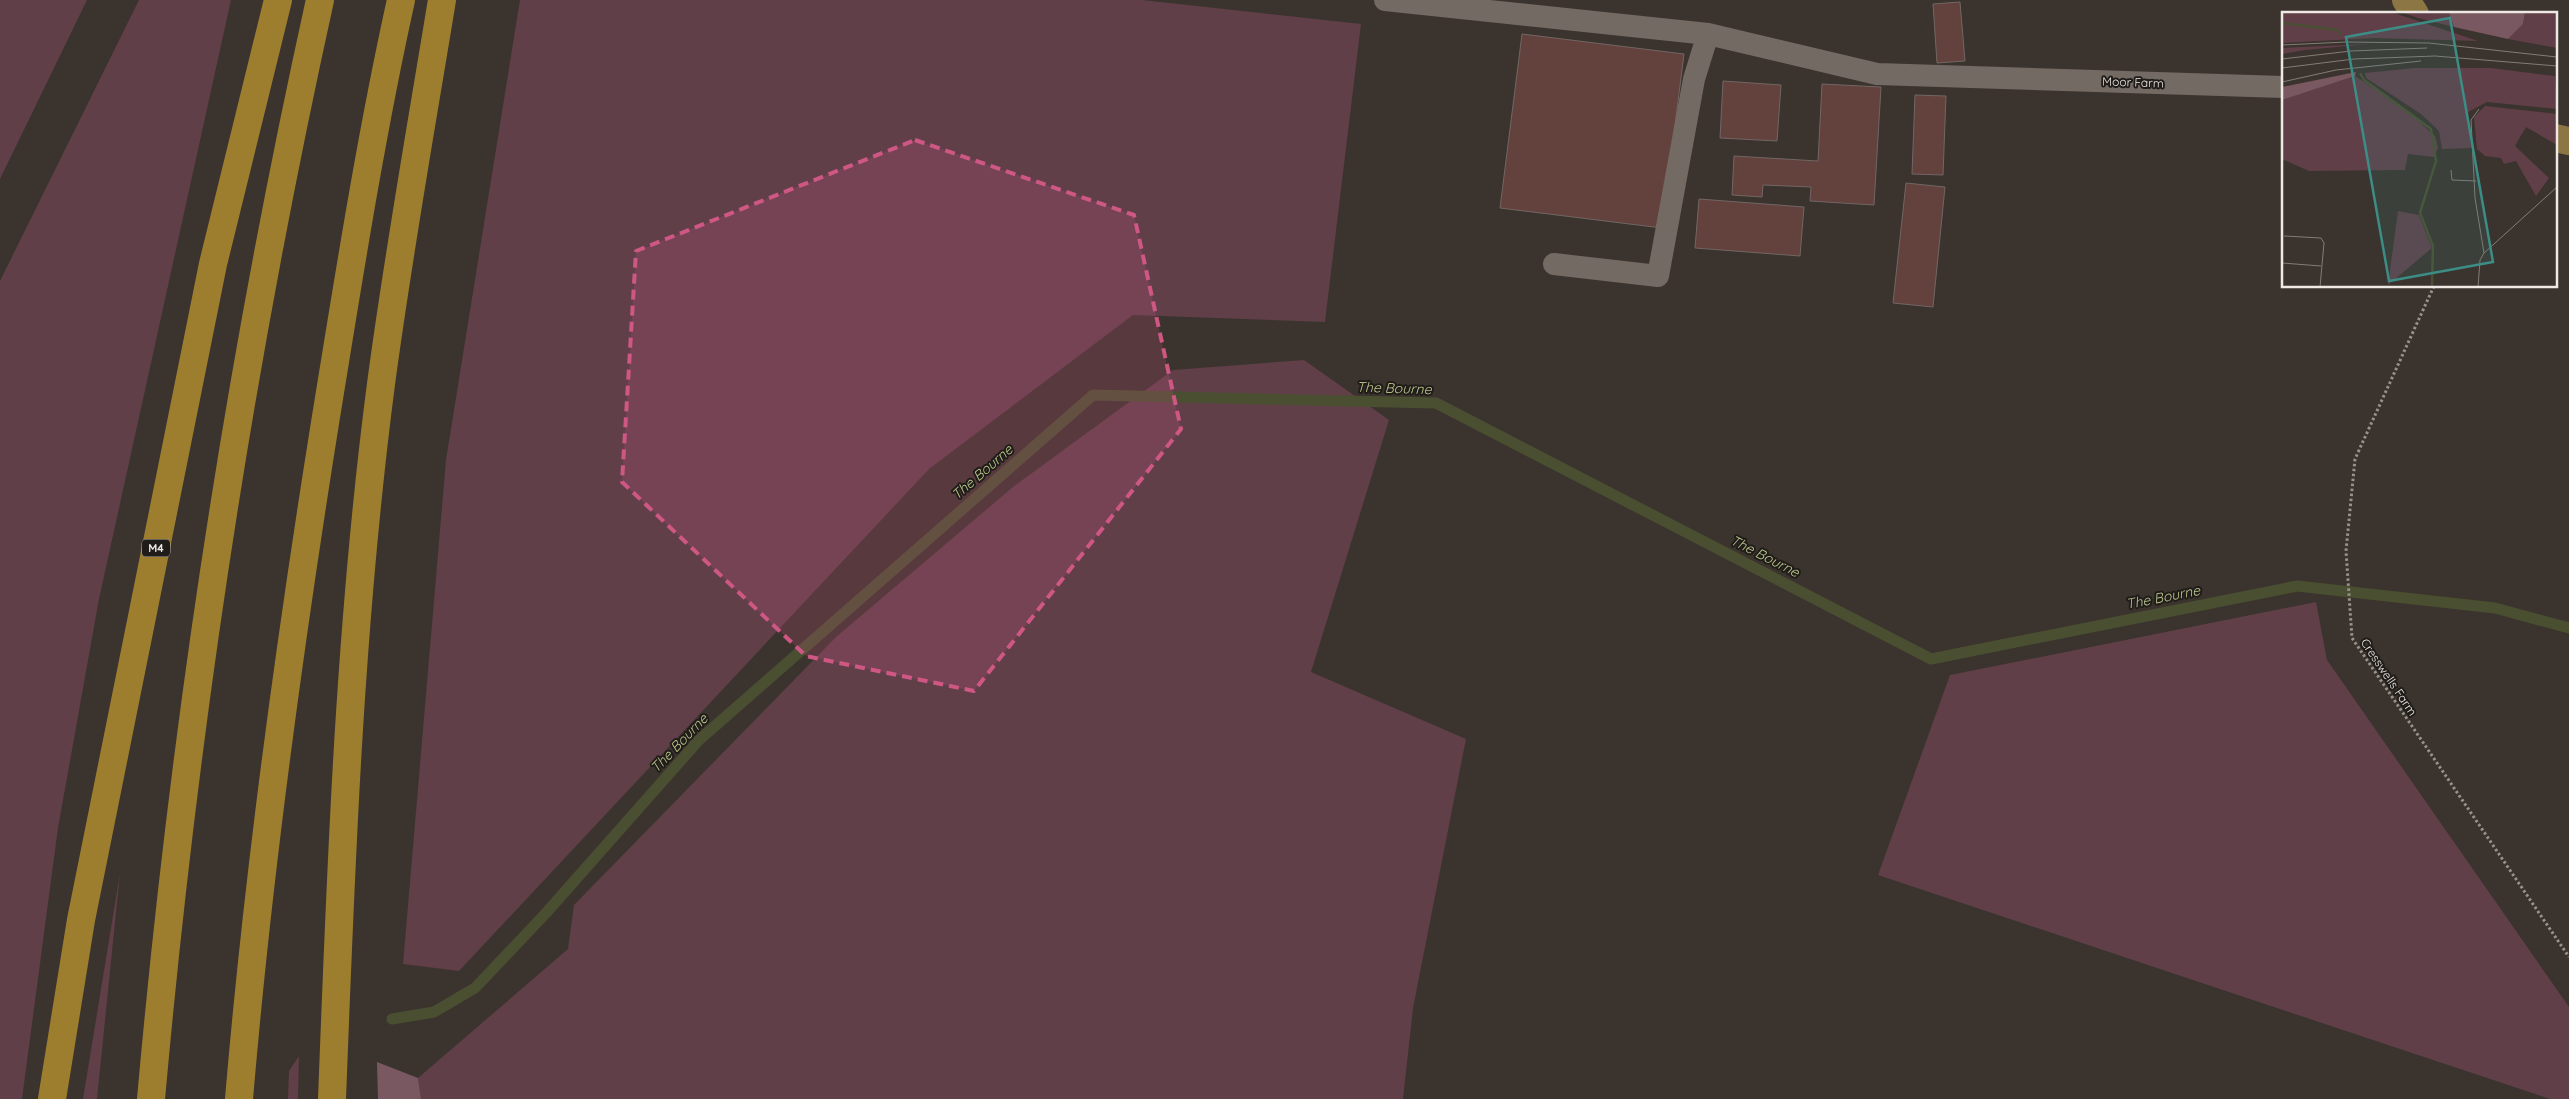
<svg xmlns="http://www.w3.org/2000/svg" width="2569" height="1099" font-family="Quicksand,sans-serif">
	<rect width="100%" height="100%" fill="#3b332d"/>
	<path fill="#603f49" d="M 0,0 L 87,0 L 0,179 Z
		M 139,0 L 231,0 L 99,599 L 58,828 L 22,1099 L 0,1099 L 0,281 Z
		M 520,0 L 1142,0 L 1361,24 L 1325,322 L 1133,315 L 929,469 L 459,971 L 403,964 L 446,460 Z
		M 1304,360 L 1389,420 L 1311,672 L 1466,739 L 1413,1008 L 1403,1099 L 421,1099 L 418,1078 L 568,949 L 574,905 L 836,637 L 1013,487 L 1173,370 Z
		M 2316,602 L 2327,660 L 2569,1007 L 2569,1099 L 2550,1099 L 1878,875 L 1950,675 Z
		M 120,873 L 97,1099 L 83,1099 Z
		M 299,1056 L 298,1099 L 288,1099 L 289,1071 Z"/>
	<path fill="#7a5862" d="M 377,1062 L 418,1078 L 421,1099 L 378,1099 Z"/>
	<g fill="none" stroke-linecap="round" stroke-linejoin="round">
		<path stroke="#4a4f31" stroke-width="11" d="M 392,1019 L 434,1012 L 475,988 L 546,913 L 699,740 L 1093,395 L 1436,403 L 1931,659 L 2297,586 L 2495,608 L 2569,628"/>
	</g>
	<path fill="#63423d" stroke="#726664" d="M 1960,2 L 1965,61 L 1937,63 L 1933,4 Z
		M 1522,34 L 1684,54 L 1662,228 L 1500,208 Z
		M 1723,81 L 1781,85 L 1777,141 L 1720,138 Z
		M 1822,84 L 1881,87 L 1874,205 L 1810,201 L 1811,187 L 1763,185 L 1762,197 L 1732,195 L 1734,156 L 1818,161 Z
		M 1915,95 L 1946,96 L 1943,175 L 1912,174 Z
		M 1906,183 L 1945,187 L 1933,307 L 1893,303 Z
		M 1699,199 L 1804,207 L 1800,256 L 1695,248 Z"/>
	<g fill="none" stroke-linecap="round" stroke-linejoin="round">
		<path stroke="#98928d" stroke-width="3" stroke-dasharray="2.5 2.5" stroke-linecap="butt" d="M 2434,286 L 2355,459 L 2346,551 L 2352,638 L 2569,957"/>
		<path stroke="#736a63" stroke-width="22" d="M 1385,0 L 1708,34 L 1877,74 L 2283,87
			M 1554,264 L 1658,276 L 1694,79 L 1708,34"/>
		<path stroke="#8c7643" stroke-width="28" d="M 2406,0 L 2415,14
			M 2555,138 L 2569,141"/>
		<path stroke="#9d7e2e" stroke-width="28" d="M 52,1099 L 81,920 L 213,264 L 278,0
			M 151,1099 C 184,729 240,362 320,0
			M 239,1099 C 258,873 289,648 325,423 C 348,282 370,140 401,0
			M 332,1099 C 341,861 350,621 381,384 C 398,256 421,128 442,0"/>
	</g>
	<path fill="#cf5784" fill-opacity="0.2" stroke="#cf5784" stroke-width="4" stroke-dasharray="10 6" stroke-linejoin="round" d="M 915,140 L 1134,215 L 1181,429 L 974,691 L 806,656 L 622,482 L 636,251 Z"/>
	<g text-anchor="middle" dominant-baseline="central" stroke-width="4" stroke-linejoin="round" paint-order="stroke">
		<rect fill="#1f1c19" stroke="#b0aca8" stroke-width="1" x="142" y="539.5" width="28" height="17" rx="4"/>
		<g font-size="11" font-weight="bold" fill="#eee9e5">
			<text x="156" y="548">M4</text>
		</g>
		<g font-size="12" fill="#eee9e5" stroke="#1f1c19">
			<text transform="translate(2133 82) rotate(2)">Moor Farm</text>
			<text transform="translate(2389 677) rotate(56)">Cresswells Farm</text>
		</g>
		<g font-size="14" font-style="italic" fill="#bcc68c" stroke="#1f1c19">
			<text transform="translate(1394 388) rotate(2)">The Bourne</text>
			<text transform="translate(982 472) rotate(-41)">The Bourne</text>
			<text transform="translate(1765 556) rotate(27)">The Bourne</text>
			<text transform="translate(2163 597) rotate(-11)">The Bourne</text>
			<text transform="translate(679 743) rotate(-46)">The Bourne</text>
		</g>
	</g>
	<g transform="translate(2282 12)">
		<rect width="275" height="275" fill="#3b332d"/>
		<path d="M 0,0 L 109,0 L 196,29 L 91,26 L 0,31 ZM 119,0 L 167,0 L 172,15 L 136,6 ZM 243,0 L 275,0 L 275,36 L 226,27 L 241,12 ZM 87,32 L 23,38 L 0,42 L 0,36 ZM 132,56 L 209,56 L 273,64 L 275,97 L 205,90 L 186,100 L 189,136 L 160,137 L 157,119 L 139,102 L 84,66 L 83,61 ZM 73,64 L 122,96 L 153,124 L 156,136 L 152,145 L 126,142 L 123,158 L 27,159 L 0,147 L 0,88 ZM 203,94 L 275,102 L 275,133 L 244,115 L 233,134 L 267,166 L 254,184 L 234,149 L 222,152 L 219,146 L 203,144 L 195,137 L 192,105 ZM 116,199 L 137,203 L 150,236 L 106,273 Z" fill="#603f49"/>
		<path d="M 167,0 L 243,0 L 241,12 L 226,27 L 172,15 ZM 74,60 L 73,64 L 0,88 L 0,75 Z" fill="#7a5862"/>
		<path fill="none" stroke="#4a4f31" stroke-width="2.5" d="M 0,11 L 55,18 L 59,23M 78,61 L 82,68 L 149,117 L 154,149 L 138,201 L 151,234 L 150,275"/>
		<path fill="none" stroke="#837c77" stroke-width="1" d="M 0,33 L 64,30 L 147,31 L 275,45M 0,47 L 69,39 L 145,36M 0,56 L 72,47 L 153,44 L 275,54M 0,70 L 54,58 L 139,49M 197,97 L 189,108 L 193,186 L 202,241M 169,158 L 170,168 L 194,169M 2,224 L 39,226 L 42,231 L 38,275M 0,251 L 39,254M 196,275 L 198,248 L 202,241 L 275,175"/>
		<path fill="#3c8d86" fill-opacity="0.15" stroke="#3c8d86" stroke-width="2.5" d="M 168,6 L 211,250 L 107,269 L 64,25 Z"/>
		<rect width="275" height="275" fill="none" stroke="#eee9e5" stroke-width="2.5"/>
	</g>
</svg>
